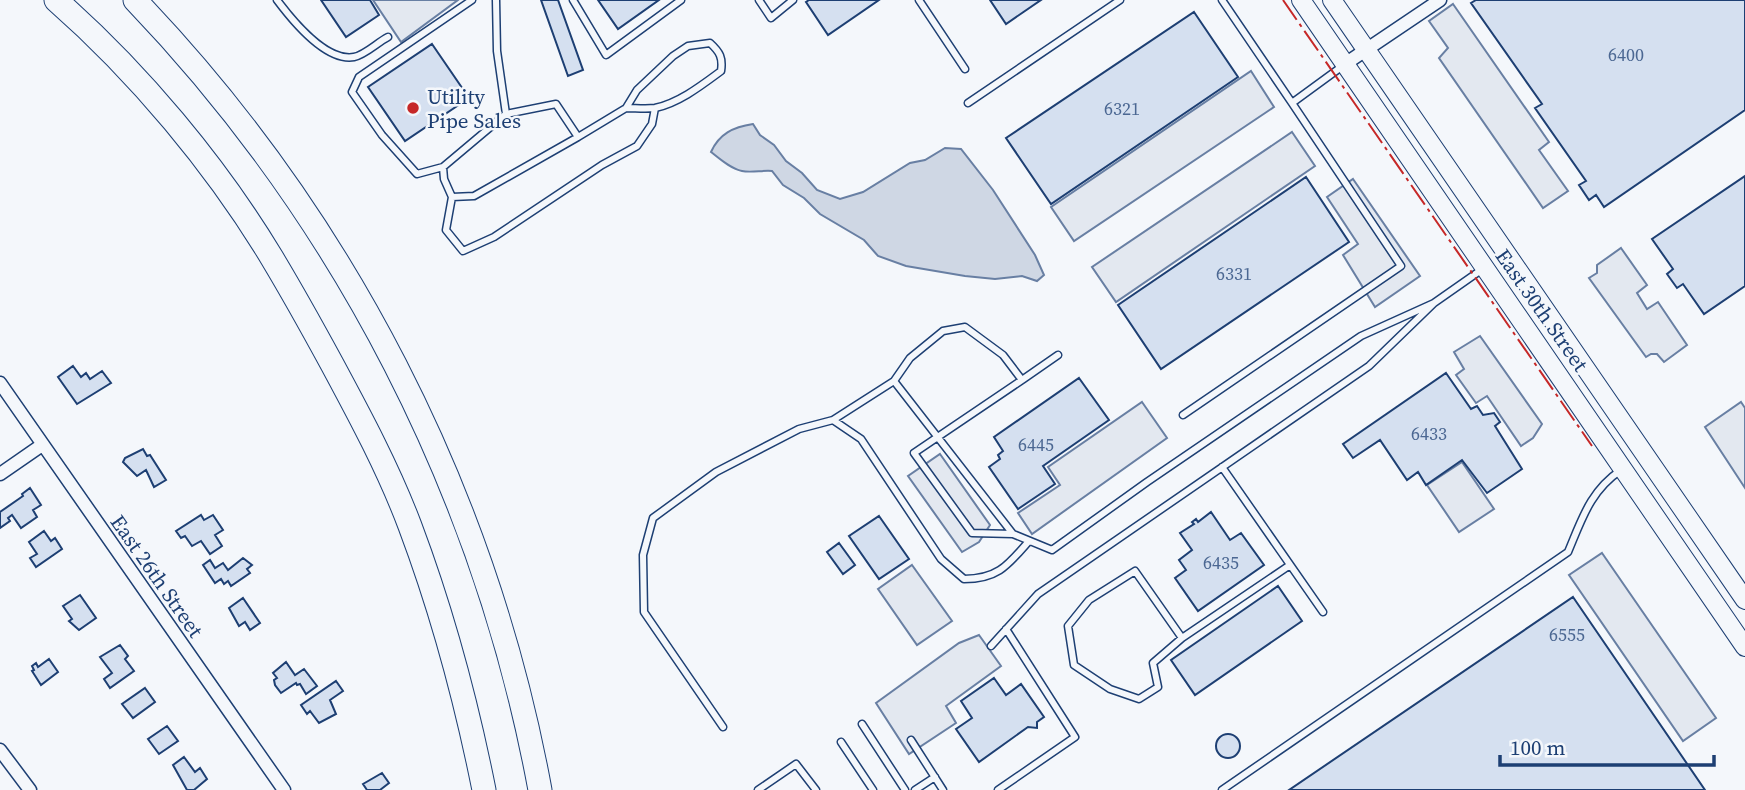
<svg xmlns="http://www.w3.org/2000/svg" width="1745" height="790" font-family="'Source Serif 4',serif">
	<rect width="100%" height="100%" fill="#f4f7fb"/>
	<path fill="#e3e8f0" stroke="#687fa3" stroke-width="2" d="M 373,0 L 458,0 L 401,42 Z
		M 1453,4 L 1549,142 L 1539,150 L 1568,191 L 1543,208 L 1439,58 L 1448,48 L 1429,21 Z
		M 1251,71 L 1274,107 L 1074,241 L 1051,207 Z
		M 1292,132 L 1315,166 L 1116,302 L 1092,267 Z
		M 1353,179 L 1420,276 L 1375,307 L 1343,255 L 1358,244 L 1327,197 Z
		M 1621,248 L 1647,285 L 1637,293 L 1647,309 L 1658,302 L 1687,345 L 1664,362 L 1657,354 L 1651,354 L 1646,357 L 1589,278 L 1597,273 L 1597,265 Z
		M 1480,336 L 1542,424 L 1533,438 L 1521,446 L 1487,396 L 1476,403 L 1456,375 L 1464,369 L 1454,352 Z
		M 1142,402 L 1167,438 L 1032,534 L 1018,513 L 1060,485 L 1048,467 Z
		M 1741,402 L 1745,408 L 1745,488 L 1705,427 Z
		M 940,454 L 990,525 L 979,542 L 962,552 L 908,476 Z
		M 1462,462 L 1494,509 L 1459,532 L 1427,485 Z
		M 1602,553 L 1716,718 L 1683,741 L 1569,575 Z
		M 912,565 L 952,621 L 917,645 L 878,589 Z
		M 979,635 L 1001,666 L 946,706 L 956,723 L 909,754 L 876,703 L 959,643 Z"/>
	<path fill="#cfd7e4" stroke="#687fa3" stroke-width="2" d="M 753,124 L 760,135 L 774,145 L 786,161 L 802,173 L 817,190 L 840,199 L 863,192 L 910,163 L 925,160 L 945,148 L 961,149 L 993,190 L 1035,255 L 1044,275 L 1037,281 L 1022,276 L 995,279 L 965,276 L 906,266 L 878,256 L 864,240 L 820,214 L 804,198 L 783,185 L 772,171 C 763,170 751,173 742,171 C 731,169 720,159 711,152 C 719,134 733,127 753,124 Z"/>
	<path fill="#d5e0f0" stroke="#1d3f73" stroke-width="2" d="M 321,0 L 370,0 L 379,15 L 346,37 Z
		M 541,0 L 558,0 L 583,70 L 568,76 Z
		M 598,0 L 659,0 L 618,29 Z
		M 809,0 L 879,0 L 828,35 L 806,2 Z
		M 990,0 L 1041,0 L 1006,24 Z
		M 1476,0 L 1745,0 L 1745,110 L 1604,207 L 1596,195 L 1589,200 L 1579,185 L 1586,181 L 1535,108 L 1542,104 L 1471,3 Z
		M 1194,12 L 1238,77 L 1051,204 L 1006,138 Z
		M 432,44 L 469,98 L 405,141 L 368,87 Z
		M 1745,176 L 1745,286 L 1704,314 L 1683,284 L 1677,288 L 1667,274 L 1673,269 L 1652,239 Z
		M 1306,177 L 1349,242 L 1161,369 L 1118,305 Z
		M 73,366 L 81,377 L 86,373 L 90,379 L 102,371 L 111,383 L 77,404 L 58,377 Z
		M 1446,373 L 1471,409 L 1477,406 L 1483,415 L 1494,413 L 1500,422 L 1495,426 L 1522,469 L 1487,493 L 1462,460 L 1426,485 L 1418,472 L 1407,480 L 1380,440 L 1353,458 L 1343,444 Z
		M 1079,378 L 1109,420 L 1043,466 L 1055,484 L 1018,509 L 989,467 L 1000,459 L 998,455 L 1003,451 L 994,437 Z
		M 143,449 L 147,456 L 150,455 L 166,480 L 154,487 L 146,470 L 137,476 L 123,462 L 125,458 Z
		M 30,488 L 41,505 L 33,510 L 37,517 L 21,528 L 12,515 L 8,518 L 10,521 L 0,528 L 0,512 L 23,496 L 22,494 Z
		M 1211,512 L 1230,540 L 1241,533 L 1264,565 L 1198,611 L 1175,578 L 1186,570 L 1179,560 L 1192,550 L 1180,533 L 1194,524 L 1192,522 L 1196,519 L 1198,522 Z
		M 201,515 L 204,520 L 213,515 L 223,530 L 215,535 L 222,546 L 210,554 L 201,541 L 192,546 L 185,536 L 181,538 L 176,531 Z
		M 879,516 L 909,559 L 879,579 L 849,536 Z
		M 44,531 L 51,541 L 55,538 L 62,549 L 36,567 L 30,558 L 37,554 L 29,542 Z
		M 839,543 L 855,565 L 843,574 L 827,552 Z
		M 243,558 L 252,565 L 247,569 L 250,573 L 231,586 L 228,581 L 224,584 L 221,579 L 215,583 L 203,565 L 210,560 L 215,568 L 223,563 L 228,570 Z
		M 1278,586 L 1302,621 L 1195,695 L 1171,660 Z
		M 80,595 L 96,618 L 79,630 L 69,621 L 72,619 L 63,606 Z
		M 1573,597 L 1705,790 L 1289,790 Z
		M 243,598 L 260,623 L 250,630 L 245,622 L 239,626 L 229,608 Z
		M 120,645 L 128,656 L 125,659 L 134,671 L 110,688 L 104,679 L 112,673 L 100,657 Z
		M 49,659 L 58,672 L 41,685 L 32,671 L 34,670 L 32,666 L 36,663 L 38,667 Z
		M 286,662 L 295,675 L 304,669 L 317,686 L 306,694 L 300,684 L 297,685 L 296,683 L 281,693 L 275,685 L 274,680 L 277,678 L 273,673 Z
		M 994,678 L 1006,695 L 1021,684 L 1044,717 L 1037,722 L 1037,728 L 1028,727 L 979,762 L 956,729 L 972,718 L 961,701 Z
		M 336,681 L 343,691 L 330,700 L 336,714 L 319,723 L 310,711 L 307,714 L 301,705 Z
		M 145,688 L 155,702 L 133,718 L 122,704 Z
		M 167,726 L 178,741 L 159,754 L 148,739 Z
		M1216 746a12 12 0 1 1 24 0a12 12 0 1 1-24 0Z
		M 184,757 L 195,772 L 200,768 L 207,779 L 194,790 L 187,790 L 173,765 Z
		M 382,773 L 389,783 L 380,790 L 367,790 L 363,784 Z"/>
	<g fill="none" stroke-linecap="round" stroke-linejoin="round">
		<defs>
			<path id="service" d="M 277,0 C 292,20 326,62 354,57 C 365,55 378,42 388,37
				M 472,0 L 359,77 L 352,92 L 382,135 L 417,174 L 443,167 L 506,114
				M 496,0 L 497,51 L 506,114 L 556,104 L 578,137 L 626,108 L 637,90 L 673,56 L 688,46 L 710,43 C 720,52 723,58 721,71 C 702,85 679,103 655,108 C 646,109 635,108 626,108
				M 573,0 L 606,55 L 681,0
				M 759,0 L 771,18 L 793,0
				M 919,0 L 965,69
				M 1222,0 L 1292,103 L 1344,65
				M 968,103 L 1120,0
				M 443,167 L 444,179 L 452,197 L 474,196 L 578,137
				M 452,197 L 446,230 L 463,251 L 494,237 L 602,165 L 637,146 L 652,124 L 655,108
				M 1022,380 L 1058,355
				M 894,381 L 833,420 L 861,439 L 941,559 L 964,579 C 998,579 1008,565 1029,541
				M 1183,415 L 1401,266 L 1292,103
				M 1222,467 L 1323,612
				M 1013,534 L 972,533 L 914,453 L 1022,380 L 1003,355 L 965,327 L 943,331 L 910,358 L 894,381 L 1013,534 L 1052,550 L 1147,482 L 1361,336 L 1434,303
				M 1182,638 L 1153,663 L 1158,687 L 1139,699 L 1110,689 L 1074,665 L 1068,626 L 1089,600 L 1135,571 L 1182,638 L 1290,565
				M 991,646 L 1038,594 L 1369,366 L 1434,303 L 1484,268
				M 862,724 L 905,790
				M 723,727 L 644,612 L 643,555 L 653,518 L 716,472 L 799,429 L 833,420
				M 911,740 L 943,790
				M 841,742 L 873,790
				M 758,790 L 796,764 L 816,790
				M 915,790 L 935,777
				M 998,790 L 1075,737 L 1006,629
				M 1222,790 L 1568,552 C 1582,519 1590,491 1621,470"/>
			<path id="minor" d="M 1345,64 L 1440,0
				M 0,383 L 284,790
				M 0,474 L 42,445
				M 0,750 L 30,790"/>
			<path id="secondary" d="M 1301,0 L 1745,647
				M 1332,0 L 1745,600"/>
			<path id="motorway" d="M 56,0 C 138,72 216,165 272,258 C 293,293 313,329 332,364 C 360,416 389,470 410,526 C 442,611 466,700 484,790
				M 135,0 C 344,218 485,492 540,790"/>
		</defs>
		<use href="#service" stroke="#1d3f73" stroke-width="9"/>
		<use href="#minor" stroke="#1d3f73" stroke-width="15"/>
		<use href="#secondary" stroke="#1d3f73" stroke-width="20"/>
		<use href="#motorway" stroke="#1d3f73" stroke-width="25"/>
		<use href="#service" stroke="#f4f7fb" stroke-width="6"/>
		<use href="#minor" stroke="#f4f7fb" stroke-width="12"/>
		<use href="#secondary" stroke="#f4f7fb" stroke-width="18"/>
		<use href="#motorway" stroke="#f4f7fb" stroke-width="23"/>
		<path stroke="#c62828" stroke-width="2" stroke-dasharray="24 5 3.5 5" stroke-linecap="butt" d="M 1283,0 L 1592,446"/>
	</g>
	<circle fill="#c62828" stroke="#f4f7fb" stroke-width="2.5" cx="413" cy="108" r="7"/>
	<g text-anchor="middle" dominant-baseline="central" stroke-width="5" stroke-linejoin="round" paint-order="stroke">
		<g font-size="18" fill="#4b6792">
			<text x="1626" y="54">6400</text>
			<text x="1122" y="108">6321</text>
			<text x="1234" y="273">6331</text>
			<text x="1429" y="433">6433</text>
			<text x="1036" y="444">6445</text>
			<text x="1221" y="562">6435</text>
			<text x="1567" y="634">6555</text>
		</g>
		<g font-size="21" fill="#1d3f73" stroke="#f4f7fb" text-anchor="start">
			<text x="427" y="96">Utility<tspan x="427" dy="24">Pipe Sales</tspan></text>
		</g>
		<g font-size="21" fill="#1d3f73" stroke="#f4f7fb">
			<text transform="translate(1542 310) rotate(55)">East 30th Street</text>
			<text transform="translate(157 576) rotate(55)">East 26th Street</text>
		</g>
	</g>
	<path d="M1500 755v10h214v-10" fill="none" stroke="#1d3f73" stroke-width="3.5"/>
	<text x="1510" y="755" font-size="21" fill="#1d3f73" stroke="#f4f7fb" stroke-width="5" paint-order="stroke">100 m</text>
</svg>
